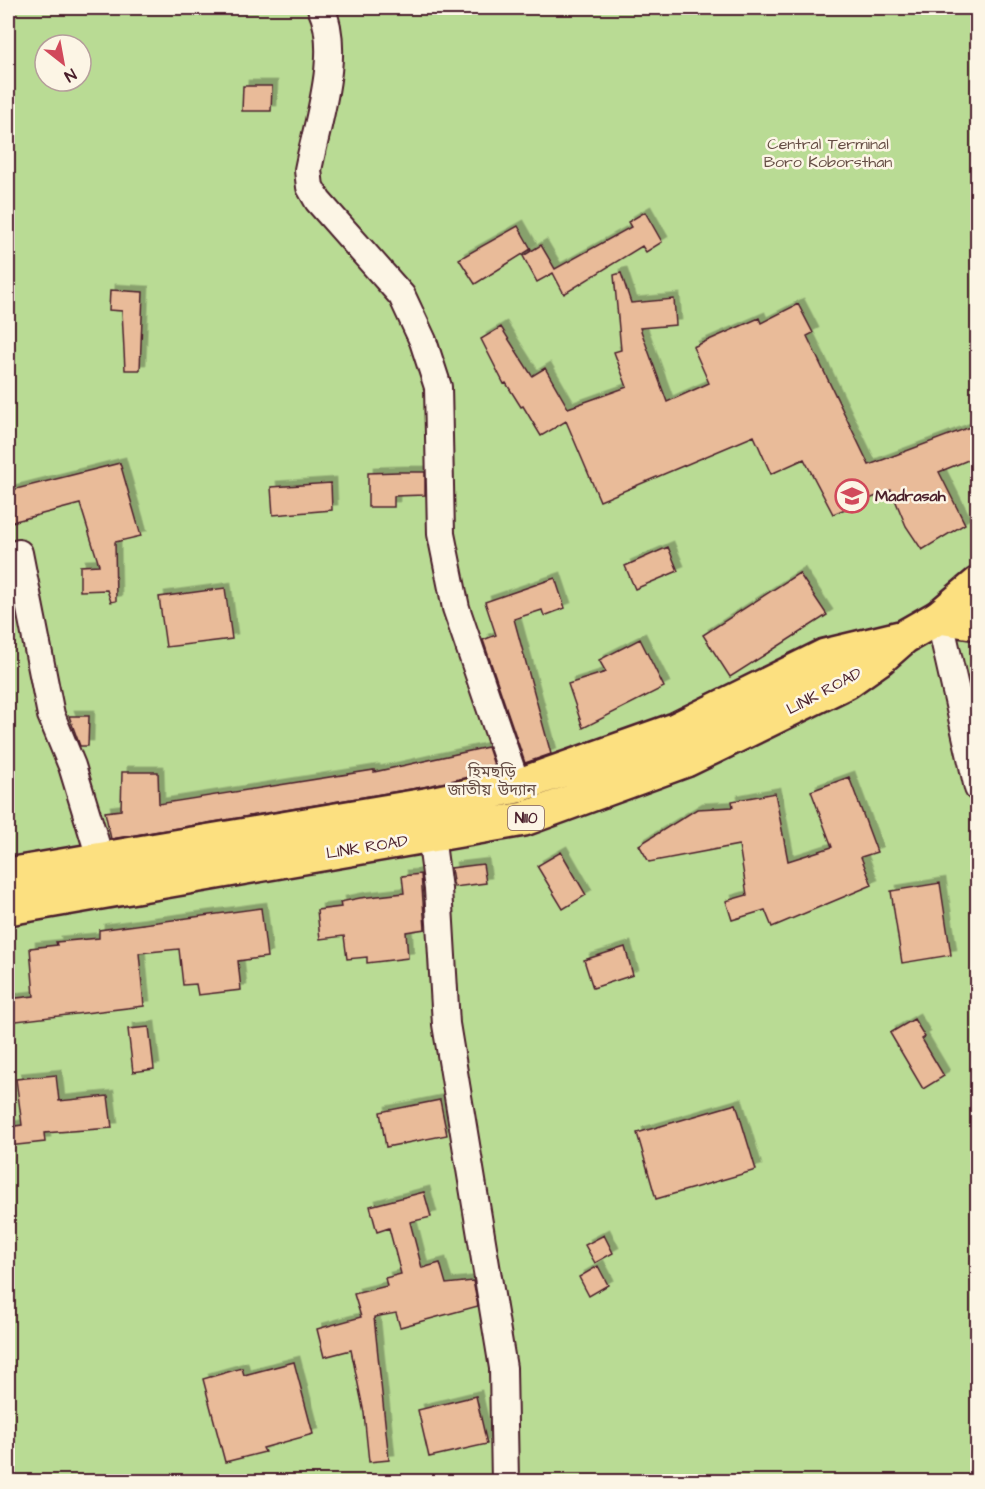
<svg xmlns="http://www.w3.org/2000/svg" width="985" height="1489" font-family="'Architects Daughter','Noto Sans Bengali',sans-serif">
	<defs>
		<filter id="shadow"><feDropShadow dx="5.5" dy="-5.5" stdDeviation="0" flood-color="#0004"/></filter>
	</defs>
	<rect width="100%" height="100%" fill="#f6e4ce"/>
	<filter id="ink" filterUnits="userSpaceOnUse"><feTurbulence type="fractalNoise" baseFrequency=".0167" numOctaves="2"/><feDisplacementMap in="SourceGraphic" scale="12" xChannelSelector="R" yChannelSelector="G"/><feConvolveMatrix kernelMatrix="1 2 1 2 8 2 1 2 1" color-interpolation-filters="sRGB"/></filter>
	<g filter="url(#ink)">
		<path fill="#b9db94" stroke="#827d60" stroke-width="1.5" fill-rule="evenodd" d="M 8,8 L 977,8 L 977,1481 L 8,1481 ZM 45,45 L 81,45 L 81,81 L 45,81 Z"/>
		<path fill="#e9bb99" stroke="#4a1f2b" stroke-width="1.5" filter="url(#shadow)" d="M 243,86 L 272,86 L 271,111 L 242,111 Z
			M 645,212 L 662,242 L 646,252 L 642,246 L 564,294 L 553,273 L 537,282 L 523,256 L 541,245 L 555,269 L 631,227 L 628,222 Z
			M 518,226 L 531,249 L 475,284 L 459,259 Z
			M 621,273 L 631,303 L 674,299 L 676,325 L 640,328 L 667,402 L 709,383 L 693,347 L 759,318 L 761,323 L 798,304 L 813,333 L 807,336 L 869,465 L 978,424 L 978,456 L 939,472 L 965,524 L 922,550 L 906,526 L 891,490 L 833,514 L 804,459 L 771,474 L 754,436 L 600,501 L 566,421 L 541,436 L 523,406 L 521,407 L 506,383 L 504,384 L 481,339 L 501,327 L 532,376 L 545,368 L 568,408 L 627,387 L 614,352 L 621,350 L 614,275 Z
			M 110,290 L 143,292 L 140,370 L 125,370 L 122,311 L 109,310 Z
			M 120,463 L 141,536 L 115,542 L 116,601 L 111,602 L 107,590 L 80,591 L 80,566 L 99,565 L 80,504 L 8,523 L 8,491 Z
			M 398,472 L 425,472 L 425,495 L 394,496 L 394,507 L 368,507 L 368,473 Z
			M 331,483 L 332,510 L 273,515 L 271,487 Z
			M 668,547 L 678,571 L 635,589 L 625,566 Z
			M 799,573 L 827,615 L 730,677 L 703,635 Z
			M 555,578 L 565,608 L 544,616 L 542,610 L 514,619 L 551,754 L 525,763 L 483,640 L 496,635 L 485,602 Z
			M 225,588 L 232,639 L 166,647 L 159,597 Z
			M 640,639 L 664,687 L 583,728 L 568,684 L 606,672 L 599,660 Z
			M 69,716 L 89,716 L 88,746 L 80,746 Z
			M 488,747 L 496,771 L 423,787 L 111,839 L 105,812 L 121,810 L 122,772 L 158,772 L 159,804 L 374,770 L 374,772 Z
			M 849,777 L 877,852 L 861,857 L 872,885 L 772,927 L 765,910 L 732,920 L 726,901 L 747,895 L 739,845 L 649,862 L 639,845 L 697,809 L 733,807 L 732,801 L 775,793 L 788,861 L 832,847 L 811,791 Z
			M 561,852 L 586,895 L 563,909 L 537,866 Z
			M 483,864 L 486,883 L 454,887 L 451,868 Z
			M 421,874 L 425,929 L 406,932 L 408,958 L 367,963 L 367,957 L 347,959 L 344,936 L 320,939 L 317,910 L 341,907 L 340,902 L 360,898 L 404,893 L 402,876 Z
			M 940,883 L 951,955 L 902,963 L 891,891 Z
			M 261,908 L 267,957 L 238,961 L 241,990 L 198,995 L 196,984 L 183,985 L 179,949 L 139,953 L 144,1006 L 8,1022 L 8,999 L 34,996 L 30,948 L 57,945 L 56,942 L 99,938 L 99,930 Z
			M 625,947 L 633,975 L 593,988 L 584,960 Z
			M 914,1019 L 925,1037 L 922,1039 L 944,1076 L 923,1089 L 890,1033 Z
			M 149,1027 L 154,1069 L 133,1072 L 128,1029 Z
			M 56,1075 L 59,1101 L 108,1096 L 112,1128 L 44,1133 L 45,1142 L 8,1146 L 8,1127 L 22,1125 L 16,1079 Z
			M 440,1100 L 447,1135 L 386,1147 L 380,1112 Z
			M 736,1104 L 756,1170 L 656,1199 L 637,1133 Z
			M 424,1192 L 431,1217 L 410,1222 L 422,1268 L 440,1263 L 446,1284 L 473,1281 L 478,1306 L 400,1327 L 396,1313 L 374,1317 L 389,1460 L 369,1462 L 364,1413 L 351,1350 L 324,1357 L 317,1329 L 361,1317 L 354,1294 L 387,1286 L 385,1278 L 401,1274 L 389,1228 L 377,1232 L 370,1206 Z
			M 604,1235 L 613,1253 L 595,1263 L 585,1245 Z
			M 598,1266 L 608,1285 L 589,1296 L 579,1277 Z
			M 294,1362 L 313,1434 L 263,1448 L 265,1452 L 225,1462 L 203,1379 L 242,1368 L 244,1375 Z
			M 476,1396 L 487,1444 L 429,1457 L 418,1410 Z"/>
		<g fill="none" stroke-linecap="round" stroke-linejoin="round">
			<defs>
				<path id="street" d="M 321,8 C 342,52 317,123 308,170 L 310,187 L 318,201 L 402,296 L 423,341 L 438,387 L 441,534 L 456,608 L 517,786
					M 19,553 L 51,715 L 72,766 L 106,877
					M 939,617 L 978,788
					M 431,836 L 438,889 L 446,1024 L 503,1368 L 505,1482"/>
				<path id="primary" d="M 939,617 L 978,623"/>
				<path id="highway" d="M 8,875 L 426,805 L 517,786 L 675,730 L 825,656 L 900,638
					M 8,908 L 524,819 L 686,760 L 846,682 L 880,658 L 904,637 L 939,617 L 978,584"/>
			</defs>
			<use href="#street" stroke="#4a1f2b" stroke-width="30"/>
			<use href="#primary" stroke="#4a1f2b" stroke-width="38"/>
			<use href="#highway" stroke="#4a1f2b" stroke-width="38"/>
			<use href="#street" stroke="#fcf5e5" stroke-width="26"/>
			<use href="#primary" stroke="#fce080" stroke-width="33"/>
			<use href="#highway" stroke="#fce080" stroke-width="33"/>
		</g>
	</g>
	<defs>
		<symbol id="school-ring" viewBox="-11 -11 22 22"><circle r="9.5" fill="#fcf5e5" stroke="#d1495b" stroke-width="1.5"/><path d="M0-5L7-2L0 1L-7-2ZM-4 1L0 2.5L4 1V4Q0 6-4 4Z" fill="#d1495b"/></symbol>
	</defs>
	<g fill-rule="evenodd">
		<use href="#school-ring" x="833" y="477" width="38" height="38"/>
	</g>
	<g text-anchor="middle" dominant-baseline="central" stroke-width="5" stroke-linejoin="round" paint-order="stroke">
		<rect fill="#fcf5e5" stroke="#7f5f63" stroke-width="1.5" x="508" y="806" width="36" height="24" rx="4.5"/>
		<g font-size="15" font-weight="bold" fill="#4a1f2b">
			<text x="526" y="818">N110</text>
		</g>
		<g font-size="16" fill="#664e45" stroke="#fcf5e5">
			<text x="828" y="144">Central Terminal<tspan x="828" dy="18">Boro Koborsthan</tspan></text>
			<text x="492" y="772">হিমছড়ি<tspan x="492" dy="18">জাতীয় উদ্যান</tspan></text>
		</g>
		<g font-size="16" font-weight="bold" fill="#4a1f2b" stroke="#fcf5e5" text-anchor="start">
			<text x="875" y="496">Madrasah</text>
		</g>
		<g font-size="16" fill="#4a1f2b" stroke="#fcf5e5">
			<text transform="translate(824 691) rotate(-28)">LINK ROAD</text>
			<text transform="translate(367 847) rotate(-9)">LINK ROAD</text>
		</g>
	</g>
	<rect width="985" height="1489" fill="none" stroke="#fcf5e5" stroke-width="30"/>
	<rect x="15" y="15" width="955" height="1459" fill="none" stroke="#4a1f2b" stroke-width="2" filter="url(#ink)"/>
	<g transform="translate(63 63) rotate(149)"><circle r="28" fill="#fcf5e5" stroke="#b59f9b" stroke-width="1.5"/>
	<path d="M0-4.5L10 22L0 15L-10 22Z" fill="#d1495b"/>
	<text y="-9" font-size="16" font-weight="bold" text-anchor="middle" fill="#4a1f2b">N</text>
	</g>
</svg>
